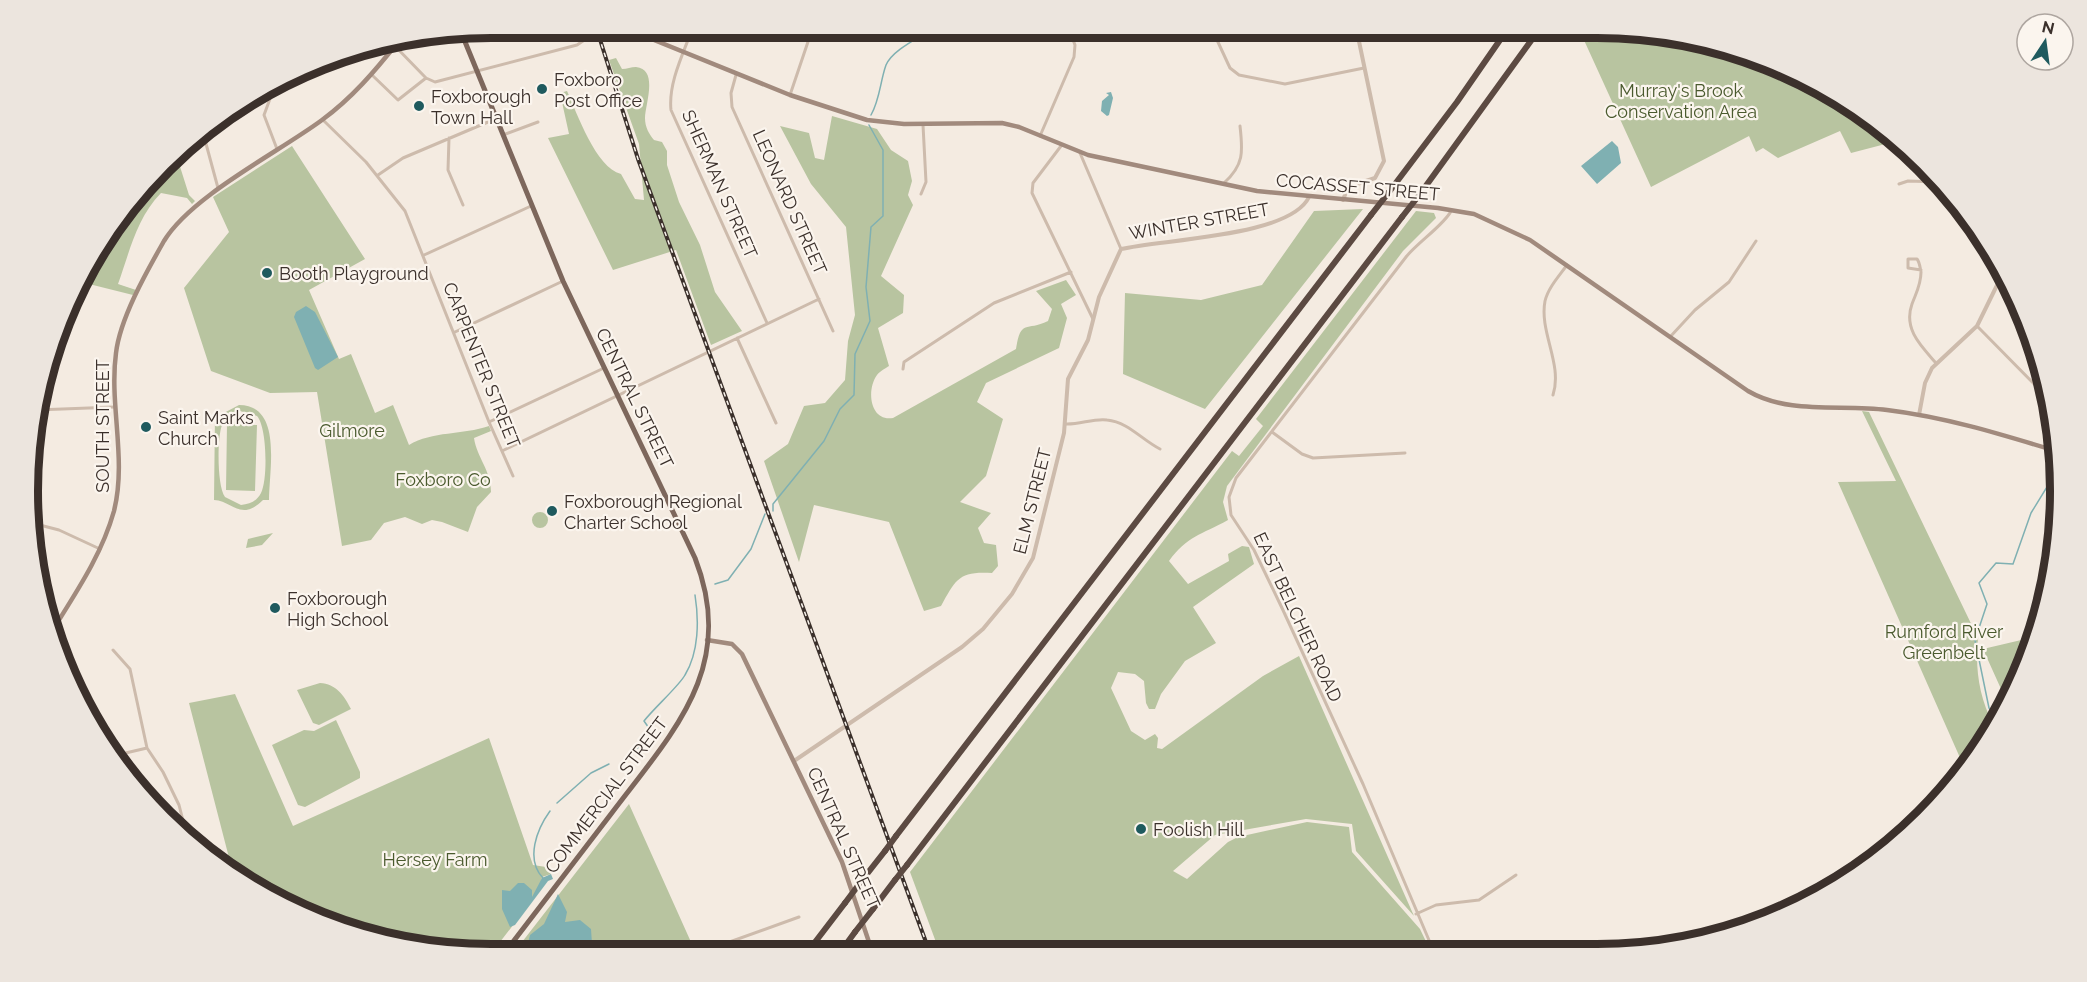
<svg xmlns="http://www.w3.org/2000/svg" width="2087" height="982" font-family="Raleway,sans-serif">
	<rect width="100%" height="100%" fill="#f4ebe1"/>
	<path fill="#b8c4a0" fill-rule="evenodd" d="M 1578,27 L 1687,36 L 1774,62 L 1854,105 L 1897,141 L 1851,153 L 1840,131 L 1778,158 L 1763,148 L 1756,152 L 1749,136 L 1651,187 Z
		M 616,58 L 622,69 C 627,69 631,67 636,67 C 659,69 645,105 645,118 C 645,127 649,134 654,140 L 662,142 L 667,151 L 667,165 L 679,202 L 700,245 L 715,292 L 742,331 L 711,345 L 676,250 L 613,270 L 548,138 L 569,134 L 560,93 L 567,91 C 577,113 596,168 621,174 L 635,199 L 644,200 L 639,144 L 609,60 Z
		M 832,116 L 877,129 L 891,150 L 908,161 L 912,181 L 908,195 L 913,205 L 881,276 L 904,295 L 903,313 L 878,328 L 889,366 C 886,368 880,371 877,375 C 866,390 870,422 893,418 L 1016,349 C 1021,318 1026,332 1048,321 L 1052,309 L 1036,291 L 1066,280 L 1076,295 L 1061,304 L 1067,318 L 1059,348 L 986,383 L 977,402 L 1003,419 L 986,476 L 960,502 L 991,513 L 978,528 L 984,543 L 996,545 L 998,566 L 992,573 C 959,571 956,579 941,606 L 924,611 L 889,522 L 814,505 L 799,562 L 764,461 L 788,444 L 804,406 L 825,403 L 845,380 L 848,341 L 855,315 L 846,227 L 811,184 L 780,126 L 809,133 L 815,158 L 824,160 Z
		M 292,146 L 365,259 L 309,290 L 339,359 L 351,354 L 375,413 L 393,405 L 409,445 C 432,431 463,435 489,426 L 491,431 L 474,438 C 477,458 491,470 491,492 L 477,507 L 468,532 L 442,522 L 432,520 L 422,524 L 405,517 L 384,523 L 371,540 L 342,546 L 317,392 L 270,393 L 211,371 L 184,288 L 229,232 L 213,197 Z
		M 176,154 L 189,195 L 195,201 L 192,204 L 187,198 L 161,193 C 136,219 130,251 118,284 L 136,290 L 133,295 L 81,282 C 99,233 137,189 176,154 Z
		M 1363,209 L 1205,409 L 1123,374 L 1125,293 L 1201,300 L 1262,285 L 1314,211 Z
		M 1416,211 L 1434,213 L 1436,218 L 1403,251 L 1227,486 L 1223,502 L 1228,520 C 1201,535 1187,536 1169,561 L 1188,584 L 1229,561 L 1228,554 L 1242,546 L 1249,547 L 1254,564 L 1193,607 L 1216,643 L 1185,661 L 1161,694 L 1155,709 L 1149,709 L 1146,703 L 1144,681 L 1135,674 L 1118,672 L 1111,688 L 1131,731 L 1145,740 L 1155,734 L 1158,738 L 1157,748 L 1162,749 L 1263,676 L 1299,656 L 1414,916 L 1356,851 L 1352,824 L 1306,819 L 1215,835 L 1173,871 L 1187,879 L 1228,842 L 1238,837 L 1307,822 L 1349,827 L 1352,852 L 1420,929 L 1431,952 L 940,953 L 910,872 L 1232,451 L 1239,456 L 1263,426 L 1256,419 Z
		M 239,405 C 283,405 269,470 269,500 L 263,500 C 241,522 233,501 214,500 L 215,414 L 222,414 ZM 240,411 L 257,416 C 267,427 268,479 261,493 C 257,501 250,504 241,505 L 225,497 C 217,486 217,438 222,425 C 225,416 232,413 240,411 Z
		M 1862,411 L 1869,412 L 1978,638 C 1975,669 1979,696 1993,724 L 1973,759 L 1961,760 L 1838,482 L 1896,481 Z
		M 227,424 L 257,425 L 255,491 L 226,490 Z
		M532 520a8 8 0 1 1 16 0a8 8 0 1 1-16 0Z
		M 273,533 L 262,545 L 246,548 L 248,539 Z
		M 2034,637 L 2025,669 L 2006,700 L 1983,649 Z
		M 320,683 C 336,684 344,695 351,709 L 319,725 L 313,723 L 297,690 Z
		M 235,694 L 293,826 L 489,738 L 533,865 L 546,867 L 551,874 L 542,877 L 541,889 L 490,955 L 400,946 L 313,920 L 234,877 L 189,703 Z
		M 336,720 L 360,772 L 360,778 L 305,807 L 298,805 L 272,745 L 304,730 L 314,731 Z
		M 629,804 L 695,951 L 686,954 L 512,955 Z"/>
	<path fill="#7fb0b2" d="M 1111,92 L 1113,98 L 1109,115 L 1107,116 L 1101,111 L 1102,101 L 1109,95 L 1106,93 Z
		M 1612,141 L 1618,147 L 1621,163 L 1597,184 L 1581,166 Z
		M 306,306 L 315,312 L 338,357 L 318,370 L 315,368 L 294,317 L 296,312 Z
		M 551,874 L 553,879 L 548,881 L 515,925 L 510,927 L 502,909 L 502,890 L 510,891 L 518,883 L 524,883 L 532,890 L 532,897 L 542,878 Z
		M 558,894 L 567,912 L 565,922 L 580,920 L 591,929 L 592,944 L 596,955 L 525,955 L 530,935 L 544,924 Z"/>
	<g fill="none" stroke-linecap="round" stroke-linejoin="round">
		<path stroke="#7fb0b2" stroke-width="1.5" d="M 871,115 C 880,99 880,82 886,65 C 893,49 921,37 935,27
			M 773,511 L 773,504 L 824,441 L 840,409 L 854,395 L 855,354 L 870,321 L 866,287 L 871,227 L 883,216 L 883,150 L 869,125
			M 715,584 L 728,580 L 751,549 L 765,514
			M 1997,716 L 1989,708 L 1975,640 L 1987,604 L 1979,583 L 1996,563 L 2013,564 L 2031,513 L 2058,469
			M 624,759 L 645,742 L 651,731 L 644,721 C 654,708 679,686 685,675 C 699,652 699,620 695,595
			M 557,803 L 591,773 L 609,764
			M 543,878 C 525,859 537,829 550,811"/>
		<path stroke="#cdbbac" stroke-width="3" d="M 693,27 C 684,52 668,83 671,110 L 767,323
			M 1211,27 L 1230,68 L 1239,75 L 1285,84 L 1364,68
			M 392,43 L 426,78 L 435,82 L 577,45 L 583,41 L 589,27
			M 372,75 L 398,100 L 426,78
			M 736,75 L 731,93 L 732,107 L 833,331
			M 274,88 L 264,115 L 277,149
			M 790,95 L 813,27
			M 323,120 L 366,162 L 405,211 L 489,422 L 513,476
			M 202,129 L 218,188
			M 503,135 L 538,122
			M 1040,136 L 1074,57 L 1075,45 L 1068,27
			M 449,138 L 448,170 L 463,205
			M 1061,146 L 1033,183 L 1032,193 L 1093,319
			M 1080,153 L 1121,249
			M 378,175 L 403,158 L 495,119
			M 1224,183 C 1244,165 1243,152 1240,126
			M 1899,184 L 1908,181 L 1940,182
			M 921,194 L 926,182 L 923,125
			M 424,255 L 531,206
			M 1921,270 L 1908,268 L 1908,259 L 1917,259 C 1920,263 1920,268 1921,272 C 1921,285 1916,293 1912,304 C 1903,329 1921,346 1936,363
			M 1977,326 L 2051,401
			M 455,332 L 563,281
			M 1670,337 L 1695,310 L 1729,282 L 1756,241
			M 737,338 L 776,423
			M 903,369 L 904,362 L 994,303 L 1071,272
			M 1553,395 C 1563,364 1539,332 1545,301 C 1548,288 1559,276 1567,265
			M 36,410 L 115,407
			M 489,422 L 604,368
			M 1065,424 C 1079,425 1094,418 1107,420 C 1128,422 1142,440 1160,449
			M 1272,432 L 1302,454 L 1313,458 L 1405,453
			M 502,451 L 819,299
			M 32,523 L 59,530 L 100,549
			M 113,650 L 130,669 L 147,748 L 163,772 L 179,805 L 188,840
			M 117,755 L 147,748
			M 1416,914 L 1436,905 L 1479,900 L 1516,875
			M 1434,952 L 1363,784 L 1282,608 L 1254,550 L 1231,515 L 1229,497 L 1236,478 L 1406,257 C 1417,243 1445,224 1451,211
			M 696,954 L 799,917"/>
		<path stroke="#cdbbac" stroke-width="4" d="M 1343,200 L 1348,187 L 1375,178 L 1384,161 L 1356,27
			M 1919,415 L 1925,383 L 1932,368 L 1977,326 L 2003,273
			M 794,761 L 962,647 L 983,629 L 1012,594 L 1033,558 L 1064,433 L 1068,379 L 1088,340 L 1099,297 L 1121,249 C 1163,239 1290,237 1309,197"/>
		<path stroke="#a18a7d" stroke-width="4.5" d="M 622,27 L 790,95 L 867,120 L 904,124 L 1002,123 L 1019,127 L 1088,155 L 1257,191 L 1438,208 L 1474,214 L 1530,240 L 1748,391 C 1789,415 1841,404 1887,410 C 1945,417 2000,434 2056,451
			M 54,628 C 77,591 102,554 114,511 C 127,459 109,405 116,353 C 120,318 147,271 164,241 C 191,196 279,152 322,120 C 352,98 375,71 398,42
			M 707,640 L 732,644 L 742,654 L 842,862 L 873,954"/>
		<path stroke="#7d675c" stroke-width="5" d="M 461,32 L 563,281 L 695,558 C 738,668 672,733 611,814 C 575,861 539,908 503,955"/>
		<path stroke="#5c4a42" stroke-width="6" d="M 1389,192 L 1457,102 L 1509,27
			M 1420,194 L 1541,27
			M 896,836 L 1371,215
			M 907,865 L 1402,217
			M 863,879 L 885,851
			M 873,909 L 895,880
			M 806,954 L 845,903
			M 839,954 L 855,932"/>
		<defs>
			<path id="rail" d="M 596,27 L 638,159 L 930,953"/>
		</defs>
		<use href="#rail" stroke="#3b302b" stroke-width="4"/>
		<use href="#rail" stroke="#fbf5ee" stroke-width="1.5" stroke-dasharray="4.5" stroke-linecap="butt"/>
		<path stroke="#5c4a42" stroke-width="6" d="M 1371,215 L 1389,192
			M 1402,217 L 1420,194
			M 885,851 L 896,836
			M 895,880 L 907,865
			M 845,903 L 863,879
			M 855,932 L 873,909"/>
	</g>
	<g fill="#1f5a5e" stroke="#fbf5ee" stroke-width="2">
		<circle cx="542" cy="89" r="6"/>
		<circle cx="419" cy="106" r="6"/>
		<circle cx="267" cy="273" r="6"/>
		<circle cx="146" cy="427" r="6"/>
		<circle cx="552" cy="511" r="6"/>
		<circle cx="275" cy="608" r="6"/>
		<circle cx="1141" cy="829" r="6"/>
	</g>
	<g text-anchor="middle" dominant-baseline="central" stroke-width="4.5" stroke-linejoin="round" paint-order="stroke">
		<g font-size="18" fill="#3b302b" stroke="#fbf5ee" text-anchor="start">
			<text x="554" y="79">Foxboro<tspan x="554" dy="21">Post Office</tspan></text>
			<text x="431" y="96">Foxborough<tspan x="431" dy="21">Town Hall</tspan></text>
			<text x="279" y="273">Booth Playground</text>
			<text x="158" y="417">Saint Marks<tspan x="158" dy="21">Church</tspan></text>
			<text x="564" y="501">Foxborough Regional<tspan x="564" dy="21">Charter School</tspan></text>
			<text x="287" y="598">Foxborough<tspan x="287" dy="21">High School</tspan></text>
			<text x="1153" y="829">Foolish Hill</text>
		</g>
		<g font-size="18" fill="#4a5a2e" stroke="#fbf5ee">
			<text x="1681" y="90">Murray's Brook<tspan x="1681" dy="21">Conservation Area</tspan></text>
			<text x="352" y="430">Gilmore</text>
			<text x="443" y="479">Foxboro Co</text>
			<text x="1944" y="631">Rumford River<tspan x="1944" dy="21">Greenbelt</tspan></text>
			<text x="435" y="859">Hersey Farm</text>
		</g>
		<g font-size="18" fill="#3b302b" stroke="#fbf5ee">
			<text transform="translate(720 184) rotate(66)">SHERMAN STREET</text>
			<text transform="translate(1358 187) rotate(5)">COCASSET STREET</text>
			<text transform="translate(790 202) rotate(66)">LEONARD STREET</text>
			<text transform="translate(1199 221) rotate(-10)">WINTER STREET</text>
			<text transform="translate(482 365) rotate(68)">CARPENTER STREET</text>
			<text transform="translate(635 398) rotate(64)">CENTRAL STREET</text>
			<text transform="translate(102 426) rotate(-90)">SOUTH STREET</text>
			<text transform="translate(1032 501) rotate(-76)">ELM STREET</text>
			<text transform="translate(1298 617) rotate(65)">EAST BELCHER ROAD</text>
			<text transform="translate(606 795) rotate(-53)">COMMERCIAL STREET</text>
			<text transform="translate(844 838) rotate(66)">CENTRAL STREET</text>
		</g>
	</g>
	<path d="M0 0H2087V982H0ZM491 38H1597A453 453 0 0 1 2050 491V491A453 453 0 0 1 1597 944H491A453 453 0 0 1 38 491V491A453 453 0 0 1 491 38Z" fill="#ece5de" fill-rule="evenodd"/>
	<path fill="none" stroke="#3b302b" stroke-width="8" d="M491 38H1597A453 453 0 0 1 2050 491V491A453 453 0 0 1 1597 944H491A453 453 0 0 1 38 491V491A453 453 0 0 1 491 38Z"/>
	<g transform="translate(2045 42) rotate(13)"><circle r="28" fill="#fbf5ee" stroke="#aea6a0" stroke-width="1.5"/>
	<path d="M0-4.5L10 22L0 15L-10 22Z" fill="#1f5a5e"/>
	<text y="-9" font-size="16" font-weight="bold" text-anchor="middle" fill="#3b302b">N</text>
	</g>
</svg>
